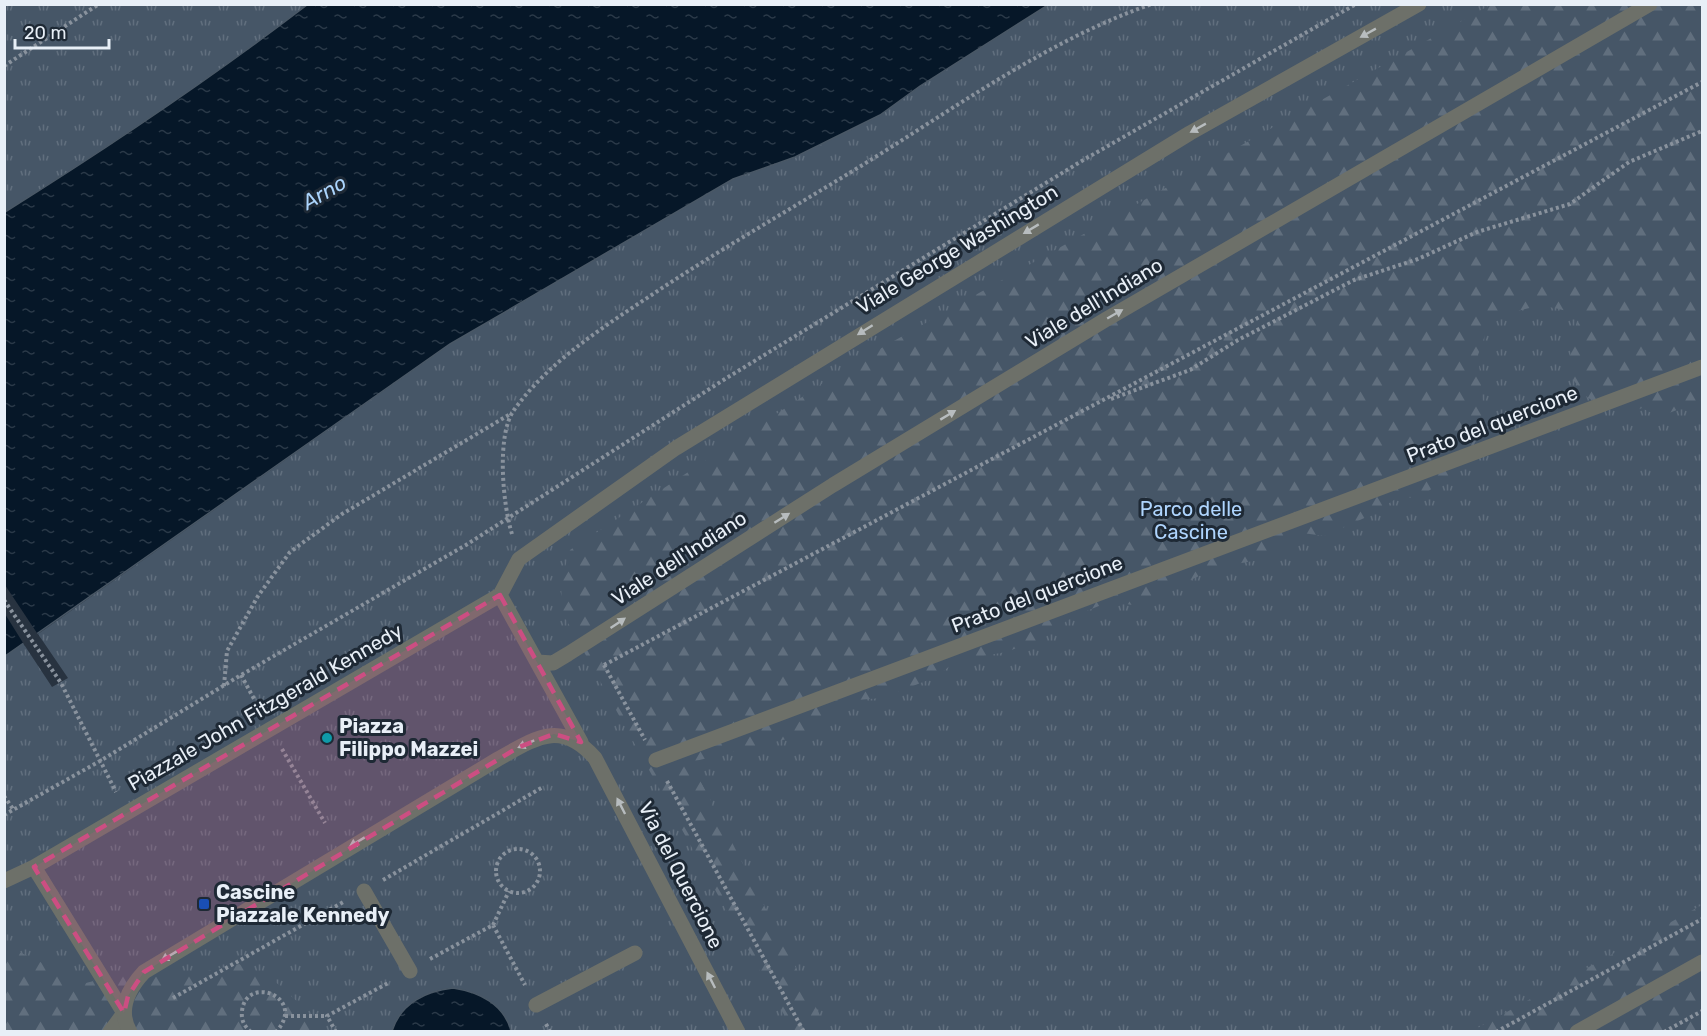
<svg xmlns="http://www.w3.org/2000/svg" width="1707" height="1036" font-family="Rubik,sans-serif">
	<defs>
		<pattern id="grass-tufts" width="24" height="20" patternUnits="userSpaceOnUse" patternTransform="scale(1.5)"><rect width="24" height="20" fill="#465667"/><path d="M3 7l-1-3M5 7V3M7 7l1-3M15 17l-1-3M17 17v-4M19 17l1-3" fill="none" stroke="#616f7e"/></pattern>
		<pattern id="forest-firs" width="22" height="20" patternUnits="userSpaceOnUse" patternTransform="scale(1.5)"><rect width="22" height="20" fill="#465667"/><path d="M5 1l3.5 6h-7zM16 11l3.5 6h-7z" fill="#616f7e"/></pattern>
		<pattern id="water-ripples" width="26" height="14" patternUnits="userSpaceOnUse" patternTransform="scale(1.5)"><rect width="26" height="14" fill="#061728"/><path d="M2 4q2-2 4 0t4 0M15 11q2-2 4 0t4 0" fill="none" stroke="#2a3948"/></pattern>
	</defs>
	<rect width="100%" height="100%" fill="#283340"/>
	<path fill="url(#grass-tufts)" d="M 5,5 L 307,5 C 210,79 109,148 5,212 Z
		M 1048,5 L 1702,5 L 1702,1031 L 5,1031 L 4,656 L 23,643 L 52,687 L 68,678 L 38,634 L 450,344 L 733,179 L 795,157 L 880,115 L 920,86 Z"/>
	<path fill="url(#forest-firs)" d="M 1490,5 L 1702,5 L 1702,400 L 1659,417 L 1642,408 L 1627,414 L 1588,398 L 1566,371 L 1580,315 C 1537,301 1532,306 1490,321 L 1478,355 L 1485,424 L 1463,465 L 1418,499 L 1400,496 L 1373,514 L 1325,536 L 1302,533 L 1271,558 L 1218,567 L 1178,586 L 1148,608 L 1111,601 L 1072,617 L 1044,638 L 1006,652 L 956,661 L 936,677 L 882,698 L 844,701 L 814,737 L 795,737 L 691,762 L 828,1031 L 793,1031 L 562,612 L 561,581 L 570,550 L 846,368 Z
		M 1702,905 L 1702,1031 L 1472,1031 Z
		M 5,948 L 13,949 L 57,970 L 78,985 L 129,972 L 160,977 L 199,973 L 239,964 L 269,976 L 302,1006 L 314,1031 L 5,1032 Z"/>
	<path fill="url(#water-ripples)" stroke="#4a5866" stroke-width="1.5" d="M 307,5 L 1048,5 L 920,86 L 880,115 L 795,157 L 733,179 L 450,344 L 5,656 L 5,212 C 109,147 210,79 307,5 Z
		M 453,988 C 479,992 504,1004 511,1031 L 392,1031 C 401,1003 426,991 453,988 Z"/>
	<path fill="#283340" d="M 5,585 L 39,636 L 25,646 L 5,614 Z"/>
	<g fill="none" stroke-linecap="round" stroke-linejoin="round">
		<path stroke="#89929d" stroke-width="4" stroke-dasharray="3 3" stroke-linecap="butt" d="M 4,66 L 99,4
			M 1111,399 L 1190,370 L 1238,340 L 1354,280 L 1418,259 L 1477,232 L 1570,204 L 1629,162 L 1702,131
			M 512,534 C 503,506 496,435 514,410 C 550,360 605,326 656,292 C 721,249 789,210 856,169 C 951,111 1047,40 1152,4
			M 4,600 L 61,683 L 116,792
			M 604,665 L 1702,82
			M 604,665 L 645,740
			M 241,675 L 259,708
			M 224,686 L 227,651 L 258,596 L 290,552 L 342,514 L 512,413
			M 282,749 L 325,823
			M 667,781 L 804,1032
			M 4,796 L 13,809
			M 4,815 L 100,761 L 241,675 L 466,545 L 725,379 L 1085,159 L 1356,4
			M496 871a22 22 0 1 1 44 0a22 22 0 1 1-44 0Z
			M 383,880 L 543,787
			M 493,925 L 525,985
			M 493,925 L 509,891
			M 430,959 L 493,925
			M 173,998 L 345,901
			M 285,1016 L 327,1016
			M 546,1024 L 550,1032
			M 251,1032 C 244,1026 241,1020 242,1011 C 246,974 308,997 276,1032
			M 336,1032 L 327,1016 L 390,982
			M 1496,1032 L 1702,919
			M 1664,1032 L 1702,1011"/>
		<path stroke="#6d7069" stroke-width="15" d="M 500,595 L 581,742
			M 537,662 L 553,663 L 568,654 L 833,485 L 1105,320 L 1650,4
			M 656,760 L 1702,367
			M 34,867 L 124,1013 L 110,1032
			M 4,881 L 34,867 L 500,595 L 519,559 L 676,448 L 1190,133 L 1419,4
			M 364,891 L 410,971
			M 536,1005 L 635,953"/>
		<path stroke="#6d7069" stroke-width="15" d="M 130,1032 C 117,1010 129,988 144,972 L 498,759 C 537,737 561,720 595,758 L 738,1032
			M 1577,1032 L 1702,962"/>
	</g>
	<defs><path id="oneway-solid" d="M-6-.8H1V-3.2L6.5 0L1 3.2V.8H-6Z" transform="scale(1.5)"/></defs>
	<g fill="#b7bcbe">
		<use href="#oneway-solid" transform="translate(1368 33) rotate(151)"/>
		<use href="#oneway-solid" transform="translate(1198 128) rotate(151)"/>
		<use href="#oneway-solid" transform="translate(1031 229) rotate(149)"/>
		<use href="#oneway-solid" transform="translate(1115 314) rotate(-30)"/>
		<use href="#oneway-solid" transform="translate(865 330) rotate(148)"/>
		<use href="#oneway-solid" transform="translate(948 415) rotate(-31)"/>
		<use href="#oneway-solid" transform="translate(782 518) rotate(-32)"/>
		<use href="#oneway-solid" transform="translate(618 623) rotate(-34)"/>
		<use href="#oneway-solid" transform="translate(526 744) rotate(156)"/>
		<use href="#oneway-solid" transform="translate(621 806) rotate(-117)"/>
		<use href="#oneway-solid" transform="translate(357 842) rotate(149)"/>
		<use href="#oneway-solid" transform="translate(169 956) rotate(149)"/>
		<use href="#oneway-solid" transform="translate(711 980) rotate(-117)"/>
	</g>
	<path fill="#cc4e82" fill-opacity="0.2" stroke="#cc4e82" stroke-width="4.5" stroke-dasharray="12 8" stroke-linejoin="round" d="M 500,595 L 581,742 L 554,734 L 519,747 L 144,972 L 128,996 L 124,1013 L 34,867 Z"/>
	<circle fill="#0f9aa8" stroke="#1e2935" stroke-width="2" cx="327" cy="738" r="6"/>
	<rect fill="#1a4fb4" stroke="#1e2935" stroke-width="2" x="198" y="898" width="12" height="12" rx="3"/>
	<g text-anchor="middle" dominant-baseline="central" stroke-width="6" stroke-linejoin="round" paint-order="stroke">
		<g font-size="20" fill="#e8eff7" stroke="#1e2935">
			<text transform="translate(957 249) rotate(-31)">Viale George Washington</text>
			<text transform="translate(1094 303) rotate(-31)">Viale dell'Indiano</text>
			<text transform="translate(1492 424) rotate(-21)">Prato del quercione</text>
			<text transform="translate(679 558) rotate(-33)">Viale dell'Indiano</text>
			<text transform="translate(1037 594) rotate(-21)">Prato del quercione</text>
			<text transform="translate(265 707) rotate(-30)">Piazzale John Fitzgerald Kennedy</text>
			<text transform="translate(681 875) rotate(63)">Via del Quercione</text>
		</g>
		<g font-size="20" fill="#afd5fe" stroke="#1e2935">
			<text x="1191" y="509">Parco delle<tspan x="1191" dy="23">Cascine</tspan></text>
		</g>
		<g font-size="20" font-weight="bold" fill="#e8eff7" stroke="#1e2935" text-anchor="start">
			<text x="339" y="726">Piazza<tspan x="339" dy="23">Filippo Mazzei</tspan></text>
			<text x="216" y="892">Cascine<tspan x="216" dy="23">Piazzale Kennedy</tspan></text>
		</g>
		<g font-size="21" font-style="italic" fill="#abd4fc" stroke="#1e2935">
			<text transform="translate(324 192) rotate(-30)">Arno</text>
		</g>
	</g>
	<rect width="1707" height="1036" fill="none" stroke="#e8eff7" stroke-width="12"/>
	<path d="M15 39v9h94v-9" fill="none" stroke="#e8eff7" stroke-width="3"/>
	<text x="24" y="39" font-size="18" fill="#e8eff7" stroke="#1e2935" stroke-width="4.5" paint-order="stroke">20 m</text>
</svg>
